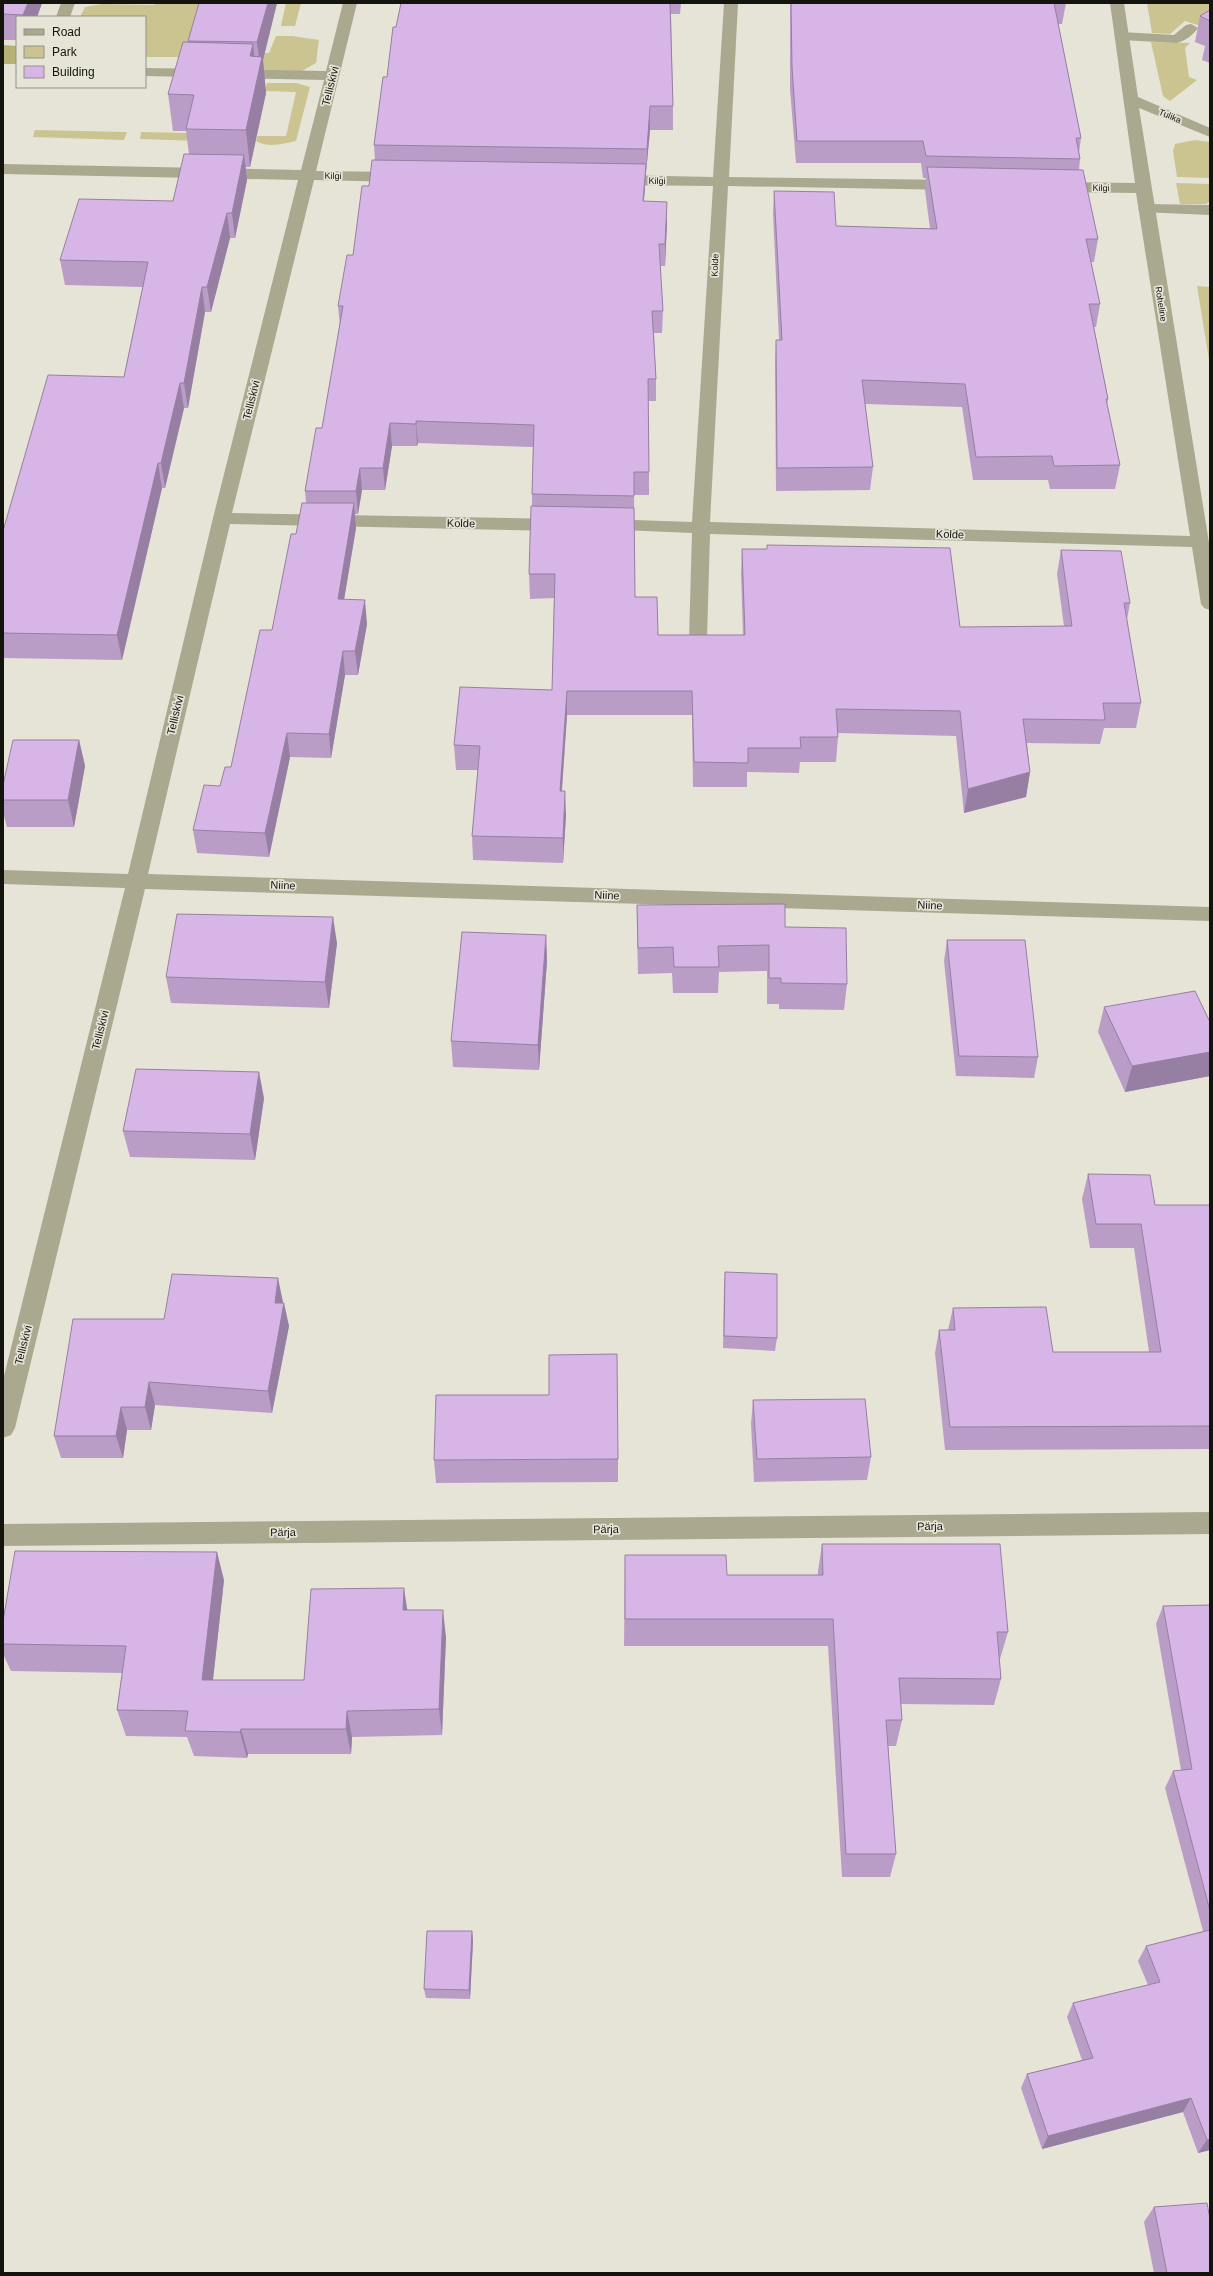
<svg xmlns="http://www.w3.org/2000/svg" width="1213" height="2276" font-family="Helvetica,sans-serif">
	<rect width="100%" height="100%" fill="#e5e4d7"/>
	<path fill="#cbc491" d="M 155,3 L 201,3 L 184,57 L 145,57 L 145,17 L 80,17 L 85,7 L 102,4 L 154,5 Z
		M 286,3 L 301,3 L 295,26 L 281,26 Z
		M 1147,3 L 1210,3 L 1210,29 L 1185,21 L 1170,34 L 1152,33 Z
		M 276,36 L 292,36 L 319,40 L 316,63 L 300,72 L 268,72 L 252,61 L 195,52 L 269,53 Z
		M 1151,42 L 1190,43 L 1185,48 L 1189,77 L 1197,80 L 1170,101 L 1163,96 Z
		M 267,83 L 296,83 L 310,87 L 296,141 C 284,144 267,148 256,141 L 258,136 L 286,136 L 296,92 L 265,91 Z
		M 35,130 L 127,132 L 124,140 L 33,137 Z
		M 141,132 L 234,134 L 232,142 L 140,139 Z
		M 1195,140 L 1210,142 L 1210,178 L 1177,177 L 1173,151 L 1175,144 Z
		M 1176,183 L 1210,184 L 1210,201 L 1206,204 L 1180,204 Z
		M 1197,286 L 1210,287 L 1210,366 Z"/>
	<path fill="#b6af76" d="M 3,45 L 17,46 L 17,64 L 3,64 Z"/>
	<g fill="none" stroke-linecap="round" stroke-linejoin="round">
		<path fill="#aaa88f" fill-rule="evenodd" d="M 1191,24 L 1198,28 C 1193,35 1185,41 1177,43 L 1121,40 L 1114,36 L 1121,32 L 1174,35 L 1186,25 Z
			M 1146,204 L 1210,205 L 1210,215 L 1141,212 L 1138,209 L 1141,206 Z"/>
		<path fill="#aaa88f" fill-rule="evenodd" d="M 61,3 L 75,3 L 70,17 L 56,17 Z
			M 343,3 L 357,3 L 316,171 L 400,172 L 405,174 L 408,177 L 405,180 L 400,182 L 314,180 L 232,513 L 560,519 L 566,521 L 569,525 L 566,529 L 560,531 L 230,524 L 148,874 L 1210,907 L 1210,921 L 145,889 L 15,1428 L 11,1435 L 3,1438 L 3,1380 L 125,888 L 3,884 L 3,870 L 128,874 L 213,518 L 298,180 L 3,174 L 3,164 L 301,170 L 324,80 L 145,76 L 145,68 L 326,71 Z
			M 724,3 L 738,3 L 729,177 L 955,180 L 960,182 L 963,185 L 960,188 L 955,190 L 728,186 L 710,522 L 1190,536 L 1136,193 L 1058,192 L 1053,190 L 1050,187 L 1053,184 L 1058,182 L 1135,183 L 1110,3 L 1124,3 L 1138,97 L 1210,128 L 1210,137 L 1139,108 L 1210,549 L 1210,610 L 1204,608 L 1201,604 L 1192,547 L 710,534 L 707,639 L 705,643 L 698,645 L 691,643 L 689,639 L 692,533 L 599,529 L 596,525 L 599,521 L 605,519 L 692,522 L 713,186 L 616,185 L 611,183 L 608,180 L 611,177 L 616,175 L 713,177 Z
			M 1210,1512 L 1210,1534 L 3,1546 L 3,1524 Z"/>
	</g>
	<path fill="#b99dc7" d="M 3,3 L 42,3 L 37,17 L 17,17 L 17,40 L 3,40 Z
		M 277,3 L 263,60 L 266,93 L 250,167 L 246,167 L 247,180 L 235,238 L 230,238 L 211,312 L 205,312 L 188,408 L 184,408 L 165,488 L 162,488 L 122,660 L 3,658 L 3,531 L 124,377 L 143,287 L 65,285 L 60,260 L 173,201 L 189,154 L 186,131 L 173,131 L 168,94 L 188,41 Z
		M 401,3 L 681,3 L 680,14 L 671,14 L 673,106 L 673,130 L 650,130 L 646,173 L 644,201 L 667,223 L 665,266 L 660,266 L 663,311 L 662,333 L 654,333 L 656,379 L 656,401 L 648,401 L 649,472 L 649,495 L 634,495 L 635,597 L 658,635 L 743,635 L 741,573 L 742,549 L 767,549 L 767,545 L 960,627 L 1064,626 L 1057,574 L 1061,550 L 1130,603 L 1127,619 L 1141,703 L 1136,728 L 1104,728 L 1100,744 L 1027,743 L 1030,772 L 1026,797 L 964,813 L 956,736 L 838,733 L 838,737 L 836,762 L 800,762 L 799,773 L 747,772 L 747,787 L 693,787 L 692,715 L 567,715 L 562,791 L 566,815 L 563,863 L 473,860 L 472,836 L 478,770 L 456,770 L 454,745 L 552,690 L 554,598 L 530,599 L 529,574 L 532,506 L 532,494 L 533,447 L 418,443 L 417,446 L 392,446 L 385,490 L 362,490 L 358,514 L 355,514 L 356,528 L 344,599 L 367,624 L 358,675 L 345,675 L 331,758 L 290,757 L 269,857 L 197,853 L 193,830 L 220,786 L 231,767 L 272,630 L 306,503 L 305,491 L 322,428 L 340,326 L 338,306 L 353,255 L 375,160 L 374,145 L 387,77 Z
		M 790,3 L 1066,3 L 1062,24 L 1058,24 L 1081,138 L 1079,153 L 1080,159 L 1079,170 L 1098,239 L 1094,262 L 1091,262 L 1100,304 L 1096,327 L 1094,327 L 1108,399 L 1107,405 L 1120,465 L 1115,489 L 1050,489 L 1048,480 L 973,480 L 962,407 L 865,404 L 873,467 L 870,490 L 776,491 L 775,363 L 776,340 L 779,340 L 773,214 L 774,191 L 836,226 L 930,229 L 925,190 L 926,178 L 923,178 L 921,163 L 796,163 L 790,89 Z
		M 1210,10 L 1210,63 L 1202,60 L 1205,46 L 1195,42 L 1200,16 Z
		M 79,740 L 85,766 L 74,827 L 7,827 L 3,812 L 3,785 Z
		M 637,905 L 785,927 L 847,984 L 844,1010 L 779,1009 L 779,1004 L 767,1004 L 767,971 L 719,972 L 718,993 L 673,993 L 672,973 L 638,974 L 637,931 Z
		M 546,935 L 547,961 L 539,1070 L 453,1067 L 451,1041 Z
		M 947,940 L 1038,1057 L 1034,1078 L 956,1076 L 944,961 Z
		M 337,943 L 329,1008 L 171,1003 L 166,977 Z
		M 1104,1007 L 1210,1022 L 1210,1076 L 1125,1092 L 1098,1032 Z
		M 264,1098 L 255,1160 L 130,1157 L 123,1131 Z
		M 1088,1174 L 1155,1205 L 1210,1205 L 1210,1449 L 945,1450 L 935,1353 L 939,1330 L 948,1330 L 953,1308 L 1053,1352 L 1149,1352 L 1134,1248 L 1090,1248 L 1082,1199 Z
		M 725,1272 L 777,1338 L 775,1351 L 723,1348 L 724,1285 Z
		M 283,1302 L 282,1303 L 289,1326 L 272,1413 L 155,1405 L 151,1430 L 127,1430 L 123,1458 L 61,1458 L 54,1436 L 164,1319 Z
		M 753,1400 L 871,1457 L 867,1480 L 754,1482 L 751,1424 Z
		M 618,1459 L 618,1482 L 436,1483 L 434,1460 Z
		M 822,1544 L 1008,1632 L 1000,1659 L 999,1659 L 1001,1679 L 994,1705 L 901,1704 L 902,1720 L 896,1746 L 888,1746 L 896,1854 L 890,1877 L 842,1877 L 828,1646 L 624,1646 L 625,1555 L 727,1575 L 818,1575 L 818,1571 Z
		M 224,1580 L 213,1680 L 304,1680 L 407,1610 L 446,1637 L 442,1735 L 352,1737 L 351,1754 L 248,1754 L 247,1758 L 194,1756 L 187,1737 L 126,1736 L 117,1710 L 122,1673 L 11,1671 L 3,1654 L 3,1621 Z
		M 1210,1605 L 1210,2150 L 1198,2153 L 1183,2112 L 1042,2149 L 1021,2088 L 1027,2074 L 1082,2060 L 1067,2017 L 1073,2003 L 1148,1985 L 1138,1961 L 1146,1946 L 1203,1931 L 1165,1788 L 1173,1771 L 1181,1770 L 1156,1624 L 1163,1606 Z
		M 472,1931 L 473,1941 L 470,1999 L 426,1998 L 424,1989 Z
		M 1154,2207 L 1210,2273 L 1154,2273 L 1144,2222 Z"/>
	<path fill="#967fa2" d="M 28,3 L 42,3 L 37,17 L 23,17 L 23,15 Z
		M 268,3 L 277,3 L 263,60 L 266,93 L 250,167 L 246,130 L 250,56 L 253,44 L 257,78 L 260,66 L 257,42 Z
		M 650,106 L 650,130 L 646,173 L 647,149 Z
		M 244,155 L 247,180 L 235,238 L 232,213 Z
		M 646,164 L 645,185 L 642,223 L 643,201 Z
		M 667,202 L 667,223 L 665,266 L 665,244 Z
		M 227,213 L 230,238 L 211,312 L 207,287 Z
		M 202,287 L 205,312 L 188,408 L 184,383 Z
		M 180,383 L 184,408 L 165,488 L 161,463 Z
		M 416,421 L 418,443 L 417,446 L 416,424 Z
		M 390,423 L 392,446 L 385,490 L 383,468 Z
		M 158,463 L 162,488 L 122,660 L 117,635 Z
		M 360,468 L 362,490 L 358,514 L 356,491 Z
		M 354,503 L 356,528 L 340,624 L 338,599 Z
		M 365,600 L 367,624 L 358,675 L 355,651 Z
		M 343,651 L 345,675 L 331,758 L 329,734 Z
		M 567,691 L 567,715 L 560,815 L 560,791 Z
		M 287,733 L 290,757 L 269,857 L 265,833 Z
		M 79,740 L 85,766 L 74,827 L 68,800 Z
		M 1030,772 L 1026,797 L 964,813 L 968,789 Z
		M 565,791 L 566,815 L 563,863 L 563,838 Z
		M 333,917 L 337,943 L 329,1008 L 325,982 Z
		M 546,935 L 547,961 L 539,1070 L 538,1045 Z
		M 1210,1052 L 1210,1076 L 1125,1092 L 1132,1066 Z
		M 259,1072 L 264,1098 L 255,1160 L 250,1134 Z
		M 278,1278 L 283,1302 L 279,1326 L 275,1303 Z
		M 284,1303 L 289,1326 L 272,1413 L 268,1391 Z
		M 149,1382 L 155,1405 L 151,1430 L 145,1407 Z
		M 121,1407 L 127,1430 L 123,1458 L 116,1436 Z
		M 217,1552 L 224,1580 L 210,1706 L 202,1680 Z
		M 404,1588 L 408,1615 L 403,1610 Z
		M 443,1610 L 446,1637 L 442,1735 L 439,1709 Z
		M 347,1711 L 352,1737 L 351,1754 L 346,1729 Z
		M 241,1729 L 248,1754 L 247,1758 L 240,1732 Z
		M 472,1931 L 473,1941 L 470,1999 L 469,1990 Z
		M 1191,2098 L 1183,2112 L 1042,2149 L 1048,2136 Z
		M 1210,2139 L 1210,2150 L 1198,2153 L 1207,2140 Z"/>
	<path fill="#d7b6e7" stroke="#967fa2" d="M 3,3 L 28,3 L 23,15 L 3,14 Z
		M 199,3 L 268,3 L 257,42 L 188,41 Z
		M 401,3 L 670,3 L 673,106 L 650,106 L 647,149 L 374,145 L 383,77 L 387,77 L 393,27 L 396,27 Z
		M 791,3 L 1054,3 L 1081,138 L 1076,138 L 1080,159 L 926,156 L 923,141 L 797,141 L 792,67 Z
		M 1210,10 L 1210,21 L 1200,16 Z
		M 183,42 L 253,44 L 250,56 L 262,57 L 246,130 L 186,129 L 194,95 L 168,94 Z
		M 184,154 L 244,155 L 232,213 L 227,213 L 207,287 L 202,287 L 184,383 L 180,383 L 161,463 L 158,463 L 117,635 L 3,633 L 3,531 L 48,375 L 124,377 L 148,262 L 60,260 L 79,199 L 173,201 Z
		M 372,160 L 646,164 L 643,201 L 667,202 L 665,244 L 659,244 L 663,311 L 652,311 L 656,379 L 648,379 L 649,472 L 634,472 L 634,496 L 532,494 L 534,425 L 416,421 L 416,424 L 390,423 L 383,468 L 360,468 L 356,491 L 305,491 L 316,428 L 322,428 L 343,306 L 338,306 L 347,255 L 353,255 L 362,186 L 369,186 Z
		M 927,167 L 1083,170 L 1098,239 L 1086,239 L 1100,304 L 1089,304 L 1108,399 L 1106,399 L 1120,465 L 1054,466 L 1052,456 L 976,457 L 965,384 L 862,380 L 873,467 L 777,468 L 776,340 L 782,340 L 774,191 L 834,192 L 836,226 L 937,229 Z
		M 302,503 L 354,503 L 338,599 L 365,600 L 355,651 L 343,651 L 329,734 L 287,733 L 265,833 L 193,830 L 204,785 L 220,786 L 225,767 L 231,767 L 260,630 L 272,630 L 291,534 L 296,534 Z
		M 531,506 L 634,508 L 635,597 L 657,597 L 658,635 L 745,635 L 742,549 L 767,549 L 767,545 L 950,548 L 960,627 L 1072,626 L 1061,550 L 1121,551 L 1130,603 L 1124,603 L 1141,703 L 1103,703 L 1105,720 L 1023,719 L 1030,772 L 968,789 L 960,711 L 836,709 L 838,737 L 800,737 L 801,748 L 748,748 L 748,763 L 694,762 L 692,691 L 567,691 L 560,791 L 565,791 L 563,838 L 472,836 L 480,746 L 454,745 L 460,687 L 552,690 L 555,574 L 529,574 Z
		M 13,740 L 79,740 L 68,800 L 3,800 L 3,785 Z
		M 785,904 L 785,927 L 846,928 L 847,984 L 781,983 L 781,978 L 769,978 L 769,945 L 718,946 L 719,967 L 674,967 L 673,947 L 638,948 L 637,905 Z
		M 177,914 L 333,917 L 325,982 L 166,977 Z
		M 462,932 L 546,935 L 538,1045 L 451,1041 Z
		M 947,940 L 1025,940 L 1038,1057 L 959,1056 Z
		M 1195,991 L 1210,1022 L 1210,1052 L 1132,1066 L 1104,1007 Z
		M 136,1069 L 259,1072 L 250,1134 L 123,1131 Z
		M 1088,1174 L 1150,1175 L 1155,1205 L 1210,1205 L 1210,1426 L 950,1427 L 939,1330 L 955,1330 L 953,1308 L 1046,1307 L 1053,1352 L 1161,1352 L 1141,1224 L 1096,1224 Z
		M 725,1272 L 777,1274 L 777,1338 L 724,1336 Z
		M 172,1274 L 278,1278 L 275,1303 L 284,1303 L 268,1391 L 149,1382 L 145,1407 L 121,1407 L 116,1436 L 54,1436 L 73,1319 L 164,1319 Z
		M 617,1354 L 618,1459 L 434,1460 L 436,1395 L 549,1395 L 549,1355 Z
		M 865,1399 L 871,1457 L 757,1459 L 753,1400 Z
		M 822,1544 L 1000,1544 L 1008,1632 L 997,1632 L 1001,1679 L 899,1678 L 902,1720 L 886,1720 L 896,1854 L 846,1854 L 833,1619 L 625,1619 L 625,1555 L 726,1555 L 727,1575 L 823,1575 Z
		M 15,1551 L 217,1552 L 202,1680 L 304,1680 L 311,1589 L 404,1588 L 403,1610 L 443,1610 L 439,1709 L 347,1711 L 346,1729 L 241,1729 L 240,1732 L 185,1731 L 188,1711 L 117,1710 L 126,1646 L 3,1644 L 3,1621 Z
		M 1210,1605 L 1210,1911 L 1173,1771 L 1192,1769 L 1163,1606 Z
		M 1210,1930 L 1210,2139 L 1207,2140 L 1191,2098 L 1048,2136 L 1027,2074 L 1093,2058 L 1073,2003 L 1160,1982 L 1146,1946 Z
		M 427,1931 L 472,1931 L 469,1990 L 424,1989 Z
		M 1207,2203 L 1210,2219 L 1210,2273 L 1167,2273 L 1154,2207 Z"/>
	<g text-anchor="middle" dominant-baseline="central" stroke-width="3.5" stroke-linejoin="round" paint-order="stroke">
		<g font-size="9" fill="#14140f" stroke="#e5e4d7">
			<text transform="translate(1170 116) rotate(23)">Tulika</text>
			<text transform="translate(333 176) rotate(1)">Kilgi</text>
			<text transform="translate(657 181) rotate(1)">Kilgi</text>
			<text transform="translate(1101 188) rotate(1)">Kilgi</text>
			<text transform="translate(715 265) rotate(-87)">Kolde</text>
			<text transform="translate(1161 304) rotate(81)">Roheline</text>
		</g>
		<g font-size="11" fill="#14140f" stroke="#e5e4d7">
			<text transform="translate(330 86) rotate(-76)">Telliskivi</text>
			<text transform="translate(251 400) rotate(-76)">Telliskivi</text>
			<text transform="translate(461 523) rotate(1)">Kolde</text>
			<text transform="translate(950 534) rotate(2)">Kolde</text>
			<text transform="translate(175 715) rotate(-77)">Telliskivi</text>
			<text transform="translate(283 885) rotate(2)">Niine</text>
			<text transform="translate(607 895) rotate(2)">Niine</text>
			<text transform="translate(930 905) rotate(2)">Niine</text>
			<text transform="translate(100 1030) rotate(-76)">Telliskivi</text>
			<text transform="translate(23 1345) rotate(-76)">Telliskivi</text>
			<text transform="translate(930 1526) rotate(-1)">Pärja</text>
			<text transform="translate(606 1529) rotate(-1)">Pärja</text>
			<text transform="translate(283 1532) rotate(-1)">Pärja</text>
		</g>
	</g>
	<rect width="1213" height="2276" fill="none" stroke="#14140f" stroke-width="8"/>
	<rect x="16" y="16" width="130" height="72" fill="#e5e4d7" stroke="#919187"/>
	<rect x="24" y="29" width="20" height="6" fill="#aaa88f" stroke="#919187"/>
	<text x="52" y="36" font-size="12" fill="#14140f">Road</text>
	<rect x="24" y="46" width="20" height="12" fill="#cbc491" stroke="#919187"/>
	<text x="52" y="56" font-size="12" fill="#14140f">Park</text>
	<rect x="24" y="66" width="20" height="12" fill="#d7b6e7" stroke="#919187"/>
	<text x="52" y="76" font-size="12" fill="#14140f">Building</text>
</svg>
